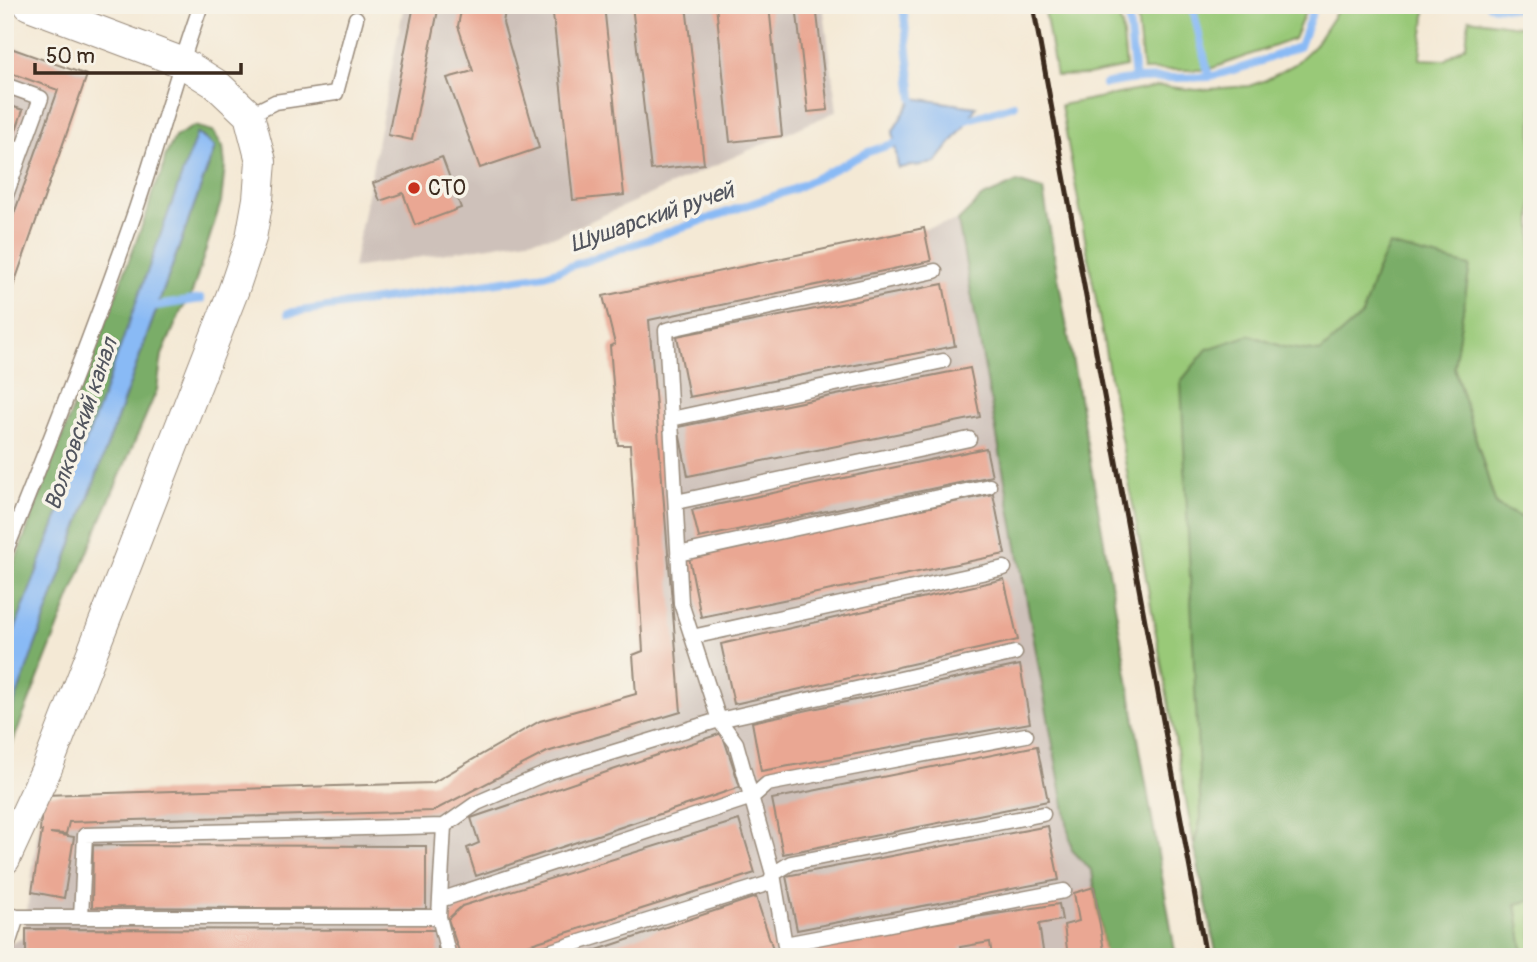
<svg xmlns="http://www.w3.org/2000/svg" width="1537" height="962" font-family="Pangolin,sans-serif">
	<rect width="100%" height="100%" fill="#f7f3e8"/>
	<filter id="ink" filterUnits="userSpaceOnUse"><feTurbulence type="fractalNoise" baseFrequency=".0143" numOctaves="2"/><feDisplacementMap in="SourceGraphic" scale="14" xChannelSelector="R" yChannelSelector="G"/><feConvolveMatrix kernelMatrix="1 2 1 2 8 2 1 2 1" color-interpolation-filters="sRGB"/></filter>
	<filter id="wash" filterUnits="userSpaceOnUse"><feTurbulence type="fractalNoise" baseFrequency=".00686" numOctaves="4" result="noise"/><feDisplacementMap in="SourceGraphic" scale="28" xChannelSelector="R" yChannelSelector="G"/><feGaussianBlur stdDeviation="1.57" result="paint"/><feColorMatrix in="noise" values="0 0 0 0 0 0 0 0 0 0 0 0 0 0 0 0 0 1.4 0 .05"/><feComposite in="paint" operator="in"/></filter>
	<g filter="url(#wash)">
		<rect width="100%" height="100%" fill="#f4e9d5"/>
		<path fill="#cec1ba" d="M 404,5 L 823,5 L 837,111 L 559,235 L 353,268 Z
			M 5,44 L 87,72 L 77,95 L 5,301 Z
			M 958,221 L 1072,850 L 1092,871 L 1105,957 L 5,957 L 5,946 L 23,938 L 43,795 L 432,783 L 540,721 L 636,694 L 633,655 L 643,651 L 630,446 L 618,445 L 610,346 L 615,344 L 603,296 Z"/>
		<path fill="#99c978" stroke="#6a7a4b" stroke-width="2" d="M 1044,5 L 1113,5 L 1122,26 L 1126,67 L 1087,75 L 1056,76 Z
			M 1133,5 L 1308,5 L 1294,39 L 1207,70 L 1143,70 L 1137,16 Z
			M 1341,5 L 1424,5 C 1428,15 1420,45 1420,59 L 1445,60 L 1466,45 L 1469,19 L 1532,28 L 1532,523 L 1496,505 L 1454,367 L 1469,266 L 1376,272 L 1362,315 L 1320,353 L 1283,347 L 1250,335 L 1201,818 L 1194,845 L 1061,105 L 1160,86 L 1197,90 L 1249,86 L 1266,80 L 1295,64 L 1314,46 Z
			M 1532,900 L 1532,957 L 1524,957 L 1516,903 Z"/>
		<path fill="#7aad68" stroke="#5a6c43" stroke-width="2" d="M 194,126 L 213,131 L 223,147 L 225,166 L 221,202 L 191,296 L 181,311 L 162,355 L 157,390 L 102,517 L 5,762 L 5,729 L 215,148 L 198,133 L 98,409 L 5,656 L 5,588 L 148,210 L 153,190 L 162,174 L 165,157 L 175,137 Z
			M 1017,182 L 1043,190 L 1176,957 L 1105,957 L 1092,871 L 1072,850 L 958,221 L 981,198 Z
			M 1389,245 L 1470,266 L 1454,367 L 1496,505 L 1532,523 L 1532,900 L 1516,904 L 1524,957 L 1217,957 L 1194,845 L 1201,818 L 1181,381 L 1207,349 L 1250,335 L 1283,347 L 1320,352 L 1362,315 L 1376,272 Z"/>
		<path fill="#89baf5" stroke="#62728a" stroke-width="2" d="M 913,98 L 976,107 L 964,127 L 935,163 L 898,168 L 893,131 Z
			M 197,133 L 215,147 L 5,729 L 5,656 L 98,409 Z"/>
		<g fill="none" stroke-linecap="round" stroke-linejoin="round">
			<path stroke="#89baf5" stroke-width="8" d="M 903,5 L 913,98
				M 1124,5 L 1129,20 L 1135,79
				M 1192,5 L 1209,77
				M 1489,5 L 1532,10
				M 1105,84 L 1135,79 L 1209,77 L 1251,65 L 1300,46 L 1315,5
				M 960,122 L 1014,105
				M 149,307 L 201,299
				M 288,313 L 545,275 L 794,189 L 868,152 L 905,140"/>
		</g>
		<g id="blocks">
			<path fill="#eaa793" d="M 414,5 L 439,5 L 412,140 L 388,135 Z
				M 462,5 L 506,5 L 503,23 L 539,148 L 480,168 L 447,78 L 473,71 L 458,26 Z
				M 552,5 L 604,5 L 624,195 L 573,200 Z
				M 632,5 L 686,5 L 704,164 L 651,170 Z
				M 716,5 L 769,5 L 782,136 L 730,142 Z
				M 796,5 L 816,5 L 828,110 L 808,112 Z
				M 5,46 L 87,75 L 6,307 L 5,239 L 58,90 L 5,71 Z
				M 5,104 L 23,110 L 15,133 L 5,130 Z
				M 442,157 L 461,208 L 415,225 L 403,193 L 380,201 L 373,183 Z
				M 924,228 L 931,261 L 649,320 L 681,712 L 547,752 L 433,811 L 69,822 L 66,834 L 50,833 L 74,837 L 64,898 L 32,892 L 42,831 L 40,831 L 43,795 L 432,783 L 540,721 L 636,694 L 633,655 L 643,651 L 630,445 L 618,445 L 610,346 L 615,344 L 603,296 Z
				M 943,284 L 955,346 L 689,397 L 677,336 Z
				M 970,368 L 980,417 L 688,476 L 678,427 Z
				M 986,448 L 992,476 L 699,538 L 692,510 Z
				M 993,494 L 1005,554 L 701,617 L 689,557 Z
				M 1004,579 L 1018,640 L 734,704 L 721,644 Z
				M 1020,665 L 1030,723 L 761,771 L 752,722 Z
				M 722,733 L 740,787 L 476,876 L 467,848 L 479,843 L 471,818 Z
				M 1037,746 L 1048,801 L 783,854 L 772,799 Z
				M 739,820 L 755,873 L 490,957 L 461,957 L 448,919 L 462,906 Z
				M 1048,826 L 1059,880 L 797,930 L 786,876 Z
				M 93,845 L 426,846 L 426,909 L 92,907 Z
				M 1094,887 L 1105,957 L 1068,957 L 1064,925 L 1079,921 L 1074,893 Z
				M 756,897 L 774,952 L 758,957 L 576,957 Z
				M 1059,904 L 1062,920 L 1039,924 L 1044,957 L 992,957 L 990,942 L 960,947 L 962,957 L 804,957 L 802,944 Z
				M 26,929 L 438,930 L 438,957 L 26,957 Z"/>
		</g>
	</g>
	<g filter="url(#ink)">
		<use href="#blocks" fill-opacity="0" stroke="#988a7a" stroke-width="2"/>
		<g fill="none" stroke-linecap="round" stroke-linejoin="round">
			<defs>
				<path id="service" d="M 5,85 L 41,98 L 22,150
					M 249,115 L 275,102 L 336,93 L 356,18
					M 5,144 L 22,150 L 5,198
					M 671,419 L 943,361
					M 676,502 L 969,439
					M 5,553 C 51,439 96,325 136,209 C 159,141 177,72 201,5
					M 678,554 L 989,486
					M 692,637 L 1004,568
					M 444,826 L 439,917 L 449,957
					M 440,900 L 752,797 L 767,784 L 1026,735
					M 5,913 L 17,917 L 439,917
					M 81,917 L 85,835 L 444,826 L 477,803 L 549,772 L 719,720 L 1015,653
					M 785,944 L 1064,891
					M 5,954 L 17,917
					M 532,957 L 770,883 L 773,874 L 791,863 L 1043,814
					M 787,957 L 773,874 L 736,743 L 719,720 L 681,603 L 666,330 L 935,271"/>
				<path id="minor" d="M 5,859 L 47,768 L 234,289 L 251,238 L 258,199 L 261,161 L 249,115 L 216,84 L 181,62 L 29,5"/>
			</defs>
			<use href="#service" stroke="#988a7a" stroke-width="17"/>
			<use href="#minor" stroke="#988a7a" stroke-width="32"/>
			<use href="#service" stroke="#fff" stroke-width="14"/>
			<use href="#minor" stroke="#fff" stroke-width="30"/>
			<path stroke="#3b2a1e" stroke-width="5" d="M 1033,5 L 1206,957"/>
		</g>
	</g>
	<circle fill="#c8321e" stroke="#f7f3e8" stroke-width="2.5" cx="414" cy="188" r="7"/>
	<g text-anchor="middle" dominant-baseline="central" stroke-width="7" stroke-linejoin="round" paint-order="stroke">
		<g font-size="21" fill="#3b2a1e" stroke="#f7f3e8" text-anchor="start">
			<text x="428" y="188">СТО</text>
		</g>
		<g font-size="23" font-style="italic" fill="#52555e" stroke="#f7f3e8">
			<text transform="translate(652 217) rotate(-19)">Шушарский ручей</text>
			<text transform="translate(81 424) rotate(-71)">Волковский канал</text>
		</g>
	</g>
	<rect width="1537" height="962" fill="none" stroke="#f7f3e8" stroke-width="28"/>
	<path d="M35 63v10h206v-10" fill="none" stroke="#3b2a1e" stroke-width="3.5"/>
	<text x="46" y="63" font-size="21" fill="#3b2a1e" stroke="#f7f3e8" stroke-width="5" paint-order="stroke">50 m</text>
</svg>
